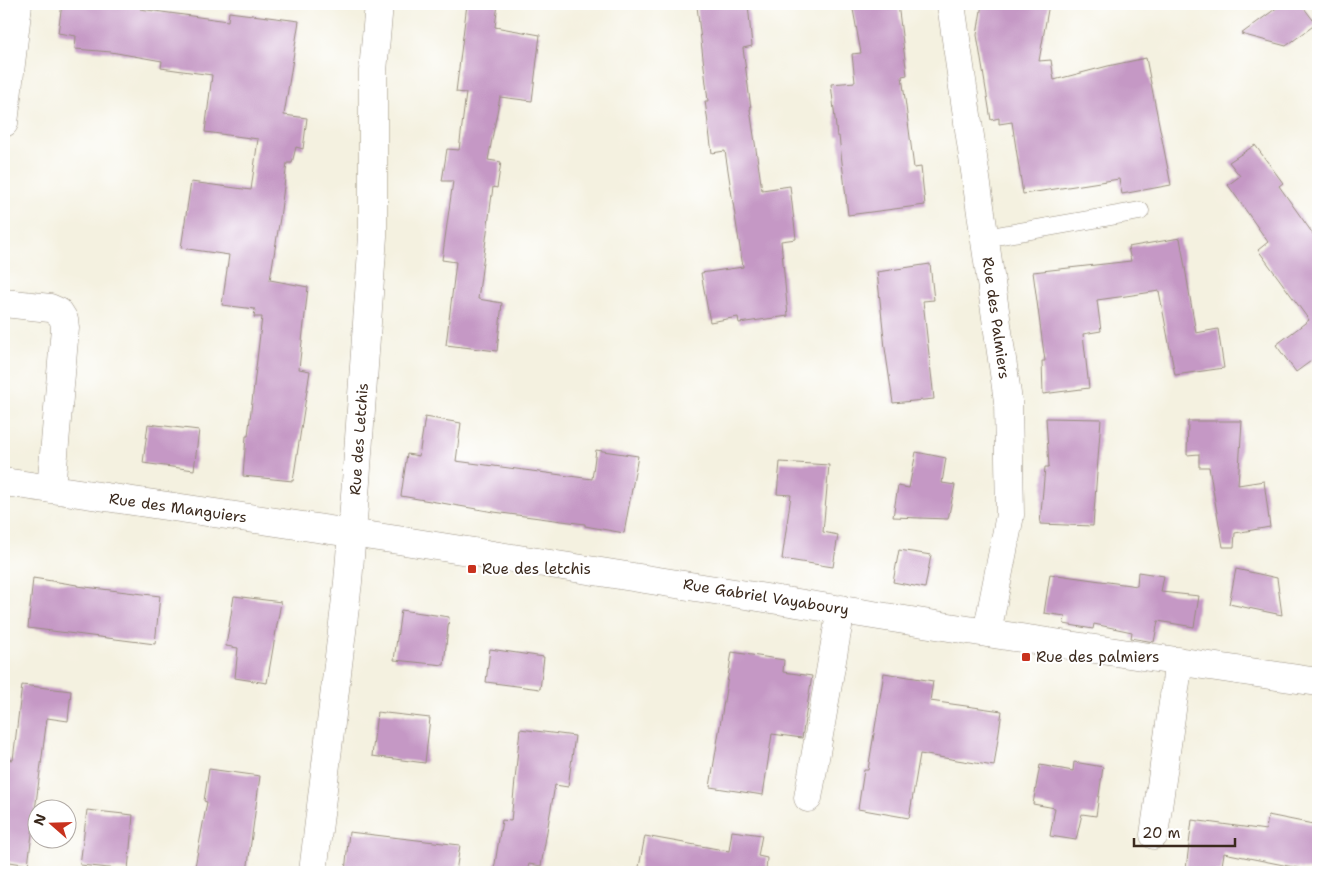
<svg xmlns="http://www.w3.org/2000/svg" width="1322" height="876" font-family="'Shantell Sans',sans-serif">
	<rect width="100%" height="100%" fill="#fff"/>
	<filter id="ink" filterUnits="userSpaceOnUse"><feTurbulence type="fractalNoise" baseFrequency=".02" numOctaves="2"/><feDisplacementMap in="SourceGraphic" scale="10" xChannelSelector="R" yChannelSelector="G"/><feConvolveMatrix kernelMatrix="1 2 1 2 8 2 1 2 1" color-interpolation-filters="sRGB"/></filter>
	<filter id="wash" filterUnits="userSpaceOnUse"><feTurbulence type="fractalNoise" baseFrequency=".0096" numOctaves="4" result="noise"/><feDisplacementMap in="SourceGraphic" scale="20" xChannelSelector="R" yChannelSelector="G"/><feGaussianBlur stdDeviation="1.12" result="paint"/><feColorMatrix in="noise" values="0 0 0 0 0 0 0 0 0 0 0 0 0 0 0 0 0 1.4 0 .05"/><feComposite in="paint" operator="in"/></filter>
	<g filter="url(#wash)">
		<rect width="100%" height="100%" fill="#f4f1e0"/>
		<g id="blocks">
			<path fill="#c598c5" d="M 62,4 L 141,4 L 140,9 L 228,21 L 229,12 L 299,21 L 284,115 L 307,118 L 303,149 L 296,147 L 292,163 L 287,163 L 280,218 L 270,280 L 308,287 L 299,369 L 310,371 L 293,481 L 243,476 L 246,436 L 248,436 L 262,317 L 254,317 L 255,309 L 222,305 L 229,255 L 181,248 L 191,182 L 251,190 L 258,139 L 205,132 L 212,75 L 161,68 L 162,61 L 111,52 L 75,49 L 76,36 L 58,33 Z
				M 467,4 L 498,4 L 495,27 L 540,35 L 532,101 L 500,97 L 488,160 L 501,162 L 497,188 L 493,187 L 478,299 L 502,303 L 497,351 L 446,345 L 456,262 L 442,260 L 453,181 L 442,181 L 447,149 L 459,150 L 466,93 L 456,92 Z
				M 715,4 L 748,4 L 752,46 L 743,48 L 751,109 L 750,109 L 762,190 L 790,186 L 796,239 L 781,241 L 788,316 L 739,323 L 738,317 L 710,322 L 701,273 L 743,267 L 725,151 L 712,153 L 705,101 L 708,101 L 697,6 Z
				M 852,4 L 898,4 L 907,75 L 902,76 L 914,168 L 921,167 L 925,205 L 848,215 L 839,136 L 837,136 L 831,84 L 855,82 L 852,54 L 861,53 Z
				M 982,4 L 1049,4 L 1039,61 L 1051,60 L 1054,80 L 1108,66 L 1146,58 L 1171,185 L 1122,194 L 1119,179 L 1023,194 L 1012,122 L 999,124 L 999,118 L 991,120 L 977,35 Z
				M 1282,4 L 1301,4 L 1316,24 L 1286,46 L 1241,34 Z
				M 1255,145 L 1283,183 L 1279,186 L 1318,241 L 1318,356 L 1296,372 L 1276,345 L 1309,320 L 1258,250 L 1268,242 L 1228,185 L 1240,176 L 1229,162 Z
				M 1180,238 L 1196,333 L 1218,329 L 1224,368 L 1175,375 L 1159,291 L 1126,296 L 1097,300 L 1101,331 L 1083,334 L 1089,388 L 1043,394 L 1042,361 L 1045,361 L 1033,272 L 1131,261 L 1128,247 Z
				M 930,264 L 934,300 L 923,301 L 934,399 L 893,403 L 885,348 L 877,272 Z
				M 425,417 L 461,423 L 456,461 L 592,479 L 596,450 L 638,456 L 624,533 L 585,526 L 585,524 L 494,512 L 401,496 L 407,454 L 419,456 Z
				M 1046,418 L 1101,419 L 1093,526 L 1040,524 L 1045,467 L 1049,467 Z
				M 1188,421 L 1242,421 L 1238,485 L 1264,481 L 1270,527 L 1235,533 L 1234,547 L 1223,547 L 1209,467 L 1199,467 L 1199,454 L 1187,455 Z
				M 148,424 L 199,430 L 194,470 L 143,463 Z
				M 916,452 L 946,458 L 942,483 L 955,485 L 948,519 L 893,517 L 898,486 L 909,488 Z
				M 780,462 L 829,465 L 823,532 L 838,535 L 833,567 L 782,559 L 791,495 L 777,494 Z
				M 899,550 L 931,555 L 925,588 L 893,582 Z
				M 1236,569 L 1277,578 L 1282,615 L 1229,604 Z
				M 1138,572 L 1164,576 L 1161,592 L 1199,596 L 1194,627 L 1158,621 L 1154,642 L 1131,638 L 1132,632 L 1094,624 L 1093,629 L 1064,624 L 1065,616 L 1044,613 L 1050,574 L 1137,586 Z
				M 33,578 L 77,585 L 77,586 L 160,596 L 155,644 L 28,628 Z
				M 234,596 L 281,602 L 267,683 L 235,678 L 238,648 L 226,646 Z
				M 401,610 L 449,617 L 444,665 L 394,660 Z
				M 490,649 L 544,657 L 540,689 L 486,682 Z
				M 732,652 L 784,660 L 783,672 L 812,676 L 802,738 L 772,734 L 763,795 L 710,787 Z
				M 884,673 L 933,681 L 930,701 L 1002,711 L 994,766 L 920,754 L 909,818 L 858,809 L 864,770 L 868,770 Z
				M 22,685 L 71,691 L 68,721 L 47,718 L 28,865 L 4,861 L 4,759 L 13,760 Z
				M 377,712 L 430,718 L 425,763 L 372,756 Z
				M 520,729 L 575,736 L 568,787 L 555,785 L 541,866 L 529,864 L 527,872 L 509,872 L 494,870 L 502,820 L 511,821 Z
				M 1074,762 L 1103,767 L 1096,816 L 1082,814 L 1076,840 L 1050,836 L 1055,808 L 1033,804 L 1040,765 L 1073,771 Z
				M 209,769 L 260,776 L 247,872 L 194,872 L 207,802 L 204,801 Z
				M 87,810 L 133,815 L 128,870 L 80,865 Z
				M 1268,815 L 1318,825 L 1318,872 L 1224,853 L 1221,872 L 1204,872 L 1186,869 L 1192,820 L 1266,830 Z
				M 732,831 L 762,835 L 758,856 L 767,858 L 766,872 L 638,872 L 645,836 L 729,851 Z
				M 349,832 L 460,845 L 456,872 L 345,872 Z"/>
		</g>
	</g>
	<g filter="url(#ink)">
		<use href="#blocks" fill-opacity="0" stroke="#988e7f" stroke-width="1"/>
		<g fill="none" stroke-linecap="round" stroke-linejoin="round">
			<defs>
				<path id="service" d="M 985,238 L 1140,211"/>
				<path id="minor" d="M 951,4 L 1008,401 L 1010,515 L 987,633
					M 4,123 L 18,4
					M 4,303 L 50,308 L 59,312 L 64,320 L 65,328 L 51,489
					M 4,482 L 398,540 L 987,633 L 1318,682
					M 808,798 L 841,609
					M 1154,835 L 1179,661"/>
				<path id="tertiary" d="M 313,872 L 348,582 L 356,482 L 373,236 L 373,71 L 379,4"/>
			</defs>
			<use href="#service" stroke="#988e7f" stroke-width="19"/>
			<use href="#minor" stroke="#988e7f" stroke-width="29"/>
			<use href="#tertiary" stroke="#988e7f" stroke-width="29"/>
			<use href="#service" stroke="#fff" stroke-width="18"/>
			<use href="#minor" stroke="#fff" stroke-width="28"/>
			<use href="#tertiary" stroke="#fff" stroke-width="28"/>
		</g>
	</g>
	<g fill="#c8321e" stroke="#fff" stroke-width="2">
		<rect x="467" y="564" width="10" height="10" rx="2.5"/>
		<rect x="1021" y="652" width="10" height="10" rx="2.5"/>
	</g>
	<g text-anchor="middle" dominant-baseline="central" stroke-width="4" stroke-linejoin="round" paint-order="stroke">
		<g font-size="15" fill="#3b2a1e" stroke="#fff">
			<text transform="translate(996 318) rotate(82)">Rue des Palmiers</text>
			<text transform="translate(359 439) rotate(-86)">Rue des Letchis</text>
			<text transform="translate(178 508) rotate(8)">Rue des Manguiers</text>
			<text transform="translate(766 597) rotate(9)">Rue Gabriel Vayaboury</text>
		</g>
		<g font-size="15" fill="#3b2a1e" stroke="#fff" text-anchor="start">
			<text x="482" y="569">Rue des letchis</text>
			<text x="1036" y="657">Rue des palmiers</text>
		</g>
	</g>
	<rect width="1322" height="876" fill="none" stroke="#fff" stroke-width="20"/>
	<g transform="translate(52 824) rotate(290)"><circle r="24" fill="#ffffff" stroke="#b1aaa5"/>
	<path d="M0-4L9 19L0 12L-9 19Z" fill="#c8321e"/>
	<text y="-8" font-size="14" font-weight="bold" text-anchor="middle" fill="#3b2a1e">N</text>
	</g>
	<path d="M1134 838v8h101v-8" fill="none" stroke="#3b2a1e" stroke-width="2.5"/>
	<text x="1142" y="838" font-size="15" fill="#3b2a1e" stroke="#ffffff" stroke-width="4" paint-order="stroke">20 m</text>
</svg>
